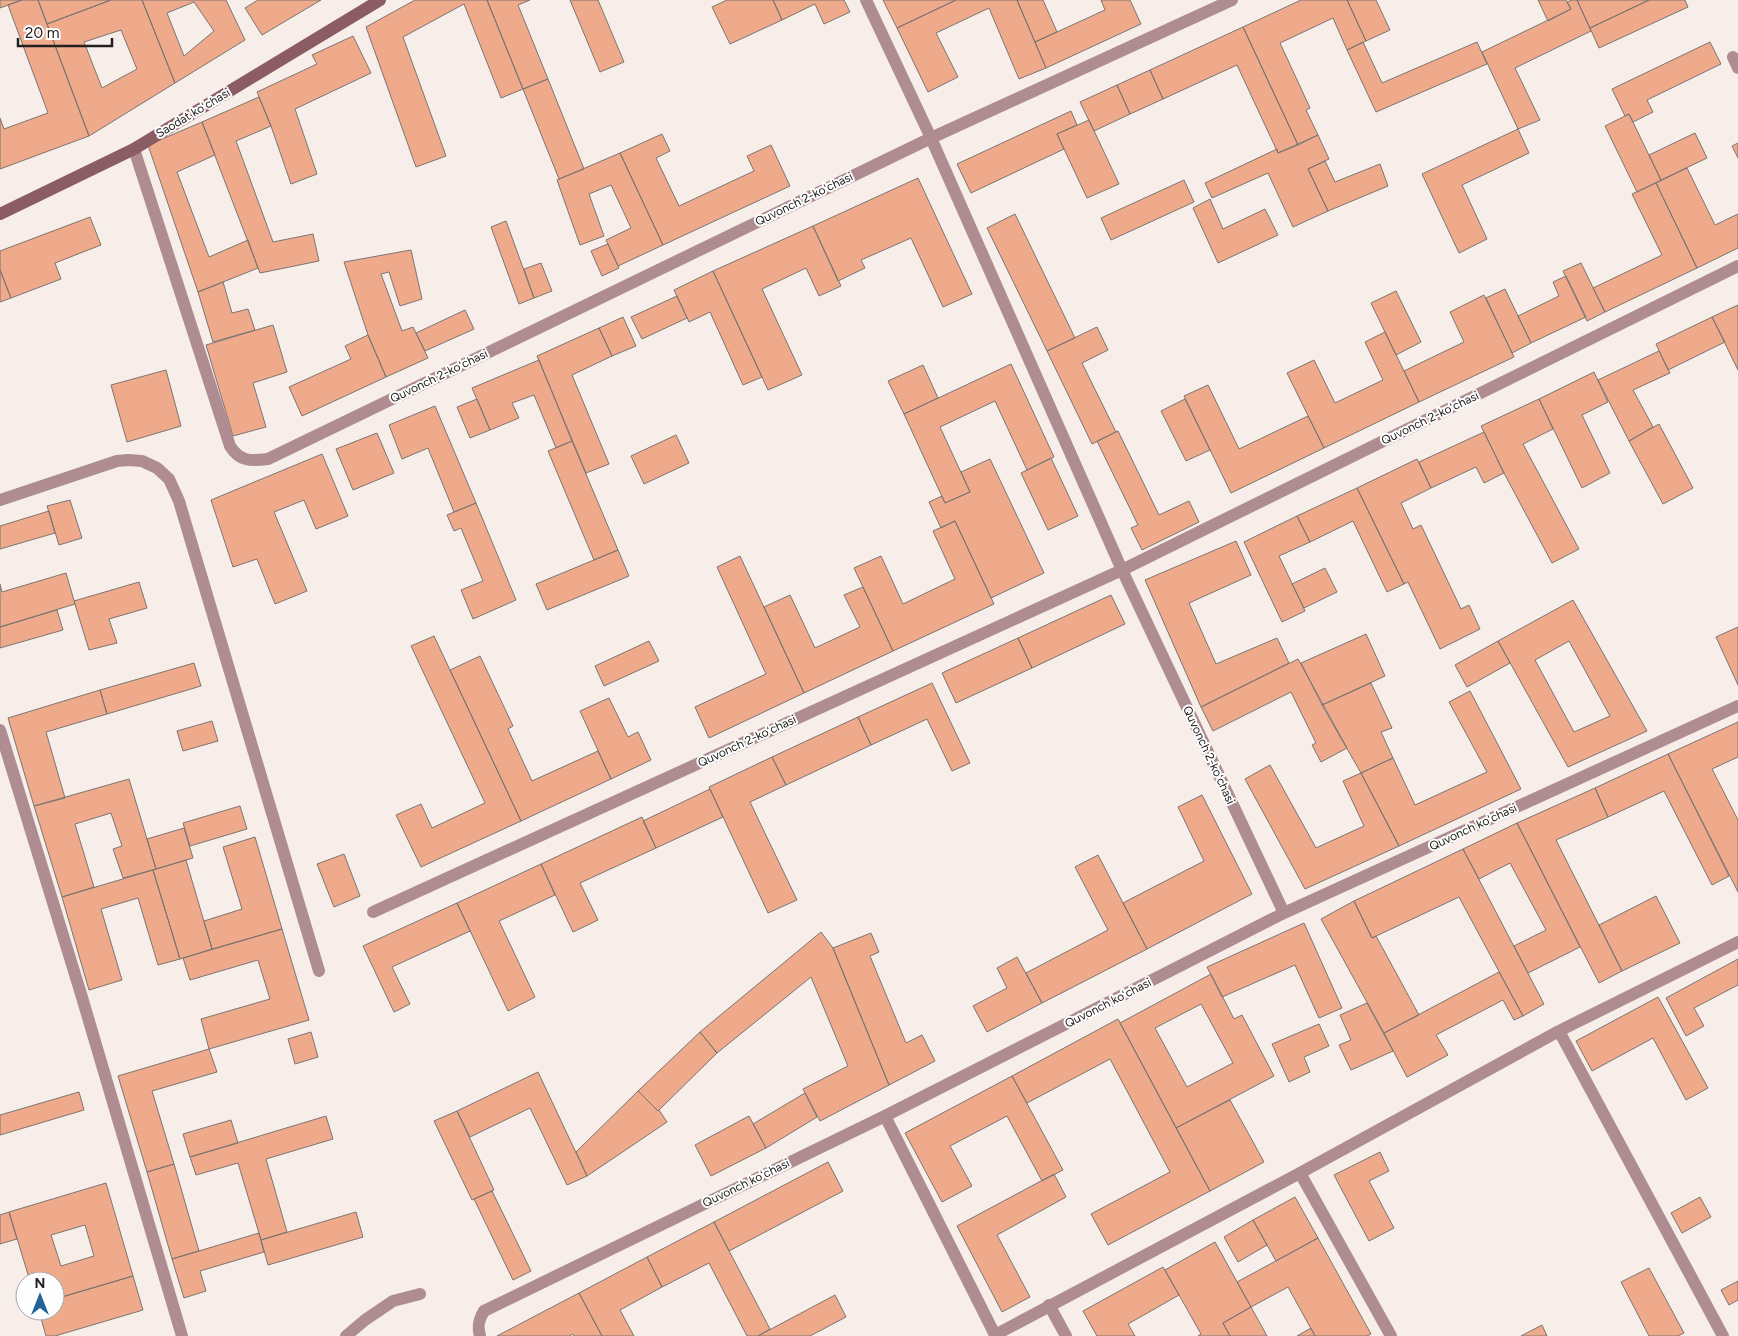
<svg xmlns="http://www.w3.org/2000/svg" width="1738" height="1336" font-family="Figtree,sans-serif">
	<rect width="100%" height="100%" fill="#f7eeea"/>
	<path fill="#efaa8c" stroke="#7c7470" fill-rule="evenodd" d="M 0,0 L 22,0 L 0,8 Z
		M 22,0 L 38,0 L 89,136 L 0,169 L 0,118 L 4,129 L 48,113 L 8,5 Z
		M 38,0 L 111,0 L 47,24 Z
		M 111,0 L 142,0 L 175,83 L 89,136 L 47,24 ZM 121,30 L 137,69 L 102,88 L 84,42 Z
		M 142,0 L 226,0 L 245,40 L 175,83 ZM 194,2 L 214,31 L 184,56 L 167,13 Z
		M 258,0 L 321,0 L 262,35 L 245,8 Z
		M 415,0 L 487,0 L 523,89 L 501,98 L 464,4 L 403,37 L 446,156 L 416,167 L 366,27 Z
		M 487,0 L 530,0 L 518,5 L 548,79 L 523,89 Z
		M 570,0 L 598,0 L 624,62 L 600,72 Z
		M 727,0 L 773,0 L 782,20 L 730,44 L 712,7 Z
		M 773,0 L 844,0 L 850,12 L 824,24 L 815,4 L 782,20 Z
		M 883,0 L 956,0 L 897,28 Z
		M 956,0 L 1017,0 L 1046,68 L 1019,79 L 989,8 L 936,33 L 958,77 L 928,92 L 897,28 Z
		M 1017,0 L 1043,0 L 1057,32 L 1035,42 Z
		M 1101,0 L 1130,0 L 1141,24 L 1046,68 L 1035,42 L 1105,10 Z
		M 1301,0 L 1347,0 L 1366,41 L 1347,50 L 1333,18 L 1280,43 L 1310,108 L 1306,110 L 1318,135 L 1298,145 L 1243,27 Z
		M 1347,0 L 1376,0 L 1390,30 L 1366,41 Z
		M 1538,0 L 1566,0 L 1571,9 L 1548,21 Z
		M 1572,0 L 1577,0 L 1591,31 L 1515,68 L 1540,120 L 1518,129 L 1482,52 L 1571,9 L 1567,2 Z
		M 1577,0 L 1649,0 L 1590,28 Z
		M 1649,0 L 1685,0 L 1688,7 L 1599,48 L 1590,28 Z
		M 1243,27 L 1298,145 L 1278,153 L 1237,65 L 1163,99 L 1150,70 Z
		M 353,36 L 371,73 L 295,109 L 317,174 L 291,184 L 271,126 L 257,92 L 317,64 L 312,55 Z
		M 1363,42 L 1382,83 L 1477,42 L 1487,64 L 1376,112 L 1347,50 Z
		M 1710,42 L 1721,64 L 1647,100 L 1653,112 L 1633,122 L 1629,114 L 1625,116 L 1612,89 Z
		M 1150,70 L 1163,99 L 1130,114 L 1117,85 Z
		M 548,79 L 584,169 L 559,179 L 523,89 Z
		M 1117,85 L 1130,114 L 1094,131 L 1080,102 Z
		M 259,97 L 271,126 L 236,141 L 273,242 L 313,234 L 319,261 L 260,273 L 202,122 Z
		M 1071,111 L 1077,125 L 1057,134 L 1064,149 L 971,193 L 957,164 Z
		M 1629,114 L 1661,180 L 1637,192 L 1605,126 Z
		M 1089,120 L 1119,184 L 1087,198 L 1057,134 Z
		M 202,122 L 215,155 L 177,172 L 209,257 L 248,240 L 258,268 L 198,292 L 148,145 Z
		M 1518,129 L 1529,153 L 1462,185 L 1487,239 L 1459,253 L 1422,174 Z
		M 1695,133 L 1707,158 L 1661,180 L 1649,155 Z
		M 662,134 L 670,151 L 656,158 L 679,206 L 754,171 L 747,156 L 771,145 L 790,186 L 663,245 L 620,153 Z
		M 1318,135 L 1329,159 L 1308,169 L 1328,211 L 1293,227 L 1268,173 L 1212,198 L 1205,183 L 1277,149 L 1278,153 Z
		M 1738,143 L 1738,158 L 1732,146 Z
		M 620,153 L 663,245 L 618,266 L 606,240 L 631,228 L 611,185 L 589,194 L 604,236 L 580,245 L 557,180 Z
		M 1325,161 L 1335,182 L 1380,164 L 1388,186 L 1328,211 L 1308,169 Z
		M 1687,168 L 1715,225 L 1738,214 L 1738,248 L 1697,268 L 1656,183 Z
		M 918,178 L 972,294 L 943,307 L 911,238 L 861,260 L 865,268 L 838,281 L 813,226 Z
		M 1184,180 L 1194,202 L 1111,240 L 1101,218 Z
		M 1656,183 L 1697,268 L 1605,312 L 1593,288 L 1662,255 L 1632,194 Z
		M 1210,199 L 1223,229 L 1265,209 L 1278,235 L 1218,263 L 1193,208 Z
		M 1015,214 L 1075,338 L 1047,351 L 987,228 Z
		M 90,217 L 101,245 L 55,263 L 61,279 L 11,298 L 0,270 L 0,251 Z
		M 506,221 L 534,298 L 519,304 L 491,227 Z
		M 813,226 L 841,286 L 819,296 L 806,268 L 762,289 L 802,375 L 768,390 L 713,271 Z
		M 608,244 L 619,268 L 602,276 L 591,251 Z
		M 411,250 L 422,299 L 400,306 L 389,272 L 381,274 L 402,331 L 413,327 L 428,358 L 386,377 L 368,335 L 344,262 Z
		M 541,263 L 552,291 L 534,298 L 524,269 Z
		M 1581,263 L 1605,312 L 1587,321 L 1563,271 Z
		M 0,270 L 11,298 L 0,302 Z
		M 713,271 L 762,377 L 743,385 L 710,312 L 689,322 L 674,290 Z
		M 1566,276 L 1586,317 L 1531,343 L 1518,316 L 1559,296 L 1553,282 Z
		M 223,282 L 232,313 L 248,309 L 255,330 L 213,342 L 198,292 Z
		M 1505,289 L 1531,343 L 1512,353 L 1486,298 Z
		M 1396,291 L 1421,342 L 1396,355 L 1371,303 Z
		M 1484,295 L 1514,357 L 1419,402 L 1404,371 L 1464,342 L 1450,312 Z
		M 677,296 L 687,318 L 642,339 L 631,317 Z
		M 1738,305 L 1738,370 L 1712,317 Z
		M 465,310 L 474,329 L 425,351 L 416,333 Z
		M 623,317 L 636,346 L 612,356 L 599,328 Z
		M 1712,317 L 1725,342 L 1668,370 L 1656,344 Z
		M 273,325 L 287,372 L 253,383 L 266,427 L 233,436 L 206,345 Z
		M 1097,327 L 1108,350 L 1082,363 L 1116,432 L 1092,444 L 1047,351 Z
		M 599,328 L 612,356 L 572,375 L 609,464 L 586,473 L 537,356 Z
		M 1385,332 L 1419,402 L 1324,448 L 1287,373 L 1314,360 L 1335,403 L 1383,380 L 1365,342 Z
		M 368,335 L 386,377 L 302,416 L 289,387 L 351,359 L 345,346 Z
		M 1659,351 L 1670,373 L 1633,390 L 1653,427 L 1629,441 L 1598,380 Z
		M 539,360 L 572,441 L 556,448 L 534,395 L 512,403 L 519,418 L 490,430 L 472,388 Z
		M 1011,364 L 1054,457 L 1027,470 L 995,401 L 940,427 L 970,492 L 945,503 L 904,414 Z
		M 923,365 L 938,398 L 904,414 L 888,381 Z
		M 166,370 L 181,426 L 127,442 L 111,385 Z
		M 1594,372 L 1608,402 L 1582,415 L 1610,473 L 1582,488 L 1539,399 Z
		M 1208,385 L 1239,449 L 1308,416 L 1324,448 L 1231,493 L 1184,396 Z
		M 477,399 L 490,430 L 470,438 L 457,407 Z
		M 1185,399 L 1210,450 L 1186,461 L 1161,411 Z
		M 1539,399 L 1553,429 L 1523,444 L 1579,549 L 1552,563 L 1504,473 L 1481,426 Z
		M 435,406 L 476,503 L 454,512 L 428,448 L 402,459 L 389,425 Z
		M 1659,424 L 1693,488 L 1663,504 L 1629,441 Z
		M 1118,431 L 1159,515 L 1189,501 L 1199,522 L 1142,550 L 1131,528 L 1138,525 L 1097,441 Z
		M 1484,432 L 1504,473 L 1484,483 L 1476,467 L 1431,488 L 1419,462 Z
		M 377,433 L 394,473 L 353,490 L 336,449 Z
		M 676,435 L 689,463 L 644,484 L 631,456 Z
		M 572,441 L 618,550 L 594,560 L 548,451 Z
		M 322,454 L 348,516 L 316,529 L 304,500 L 274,512 L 307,591 L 275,604 L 257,559 L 233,567 L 211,500 Z
		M 1051,458 L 1078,516 L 1048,530 L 1021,473 Z
		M 990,459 L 1044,573 L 991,598 L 955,521 L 941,528 L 929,502 L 942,496 L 945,503 L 970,492 L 961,472 Z
		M 1417,459 L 1431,488 L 1401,503 L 1413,529 L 1421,525 L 1461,609 L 1469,605 L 1480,629 L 1440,649 L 1408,582 L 1404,584 L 1357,488 Z
		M 1357,488 L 1404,584 L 1387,592 L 1353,521 L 1310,542 L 1297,516 Z
		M 70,500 L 82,538 L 59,545 L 47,506 Z
		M 476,503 L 516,600 L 473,619 L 461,590 L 483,581 L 461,528 L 454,531 L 447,515 Z
		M 49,511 L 55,533 L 0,549 L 0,526 Z
		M 1297,516 L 1310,542 L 1279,556 L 1305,611 L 1282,622 L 1244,542 Z
		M 955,521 L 994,604 L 893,651 L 854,568 L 881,556 L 903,604 L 955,579 L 933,531 Z
		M 1236,541 L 1251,575 L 1189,603 L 1216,664 L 1277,638 L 1289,663 L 1201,707 L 1145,580 Z
		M 618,550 L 629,576 L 547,610 L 536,584 Z
		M 740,556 L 804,693 L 709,738 L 695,707 L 766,674 L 717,567 Z
		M 1325,568 L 1337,592 L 1304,608 L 1292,584 Z
		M 66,573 L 75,604 L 0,627 L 0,584 L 2,592 Z
		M 139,582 L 147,608 L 109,619 L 117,643 L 89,650 L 74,601 Z
		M 863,587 L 893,651 L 804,693 L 764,607 L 790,595 L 815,648 L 860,627 L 844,595 Z
		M 1111,595 L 1125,624 L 1032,668 L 1018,638 Z
		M 1573,600 L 1647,731 L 1568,767 L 1498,641 ZM 1569,641 L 1610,716 L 1574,732 L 1535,660 Z
		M 57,610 L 63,630 L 0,648 L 0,627 Z
		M 1738,627 L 1738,685 L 1716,637 Z
		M 1366,634 L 1385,676 L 1322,705 L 1301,663 Z
		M 434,636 L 521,821 L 421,867 L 396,815 L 421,804 L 432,828 L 485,803 L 411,646 Z
		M 1018,638 L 1032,668 L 956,703 L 942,673 Z
		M 649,641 L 659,661 L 604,686 L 595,666 Z
		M 1498,641 L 1510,663 L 1467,687 L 1455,665 Z
		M 480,656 L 513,726 L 508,729 L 532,781 L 598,751 L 611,779 L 521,821 L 450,670 Z
		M 1298,659 L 1347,748 L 1321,762 L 1312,745 L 1316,743 L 1291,692 L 1213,731 L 1201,707 Z
		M 194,663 L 201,686 L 107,714 L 100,690 Z
		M 932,683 L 970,763 L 952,771 L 927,719 L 871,745 L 858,717 Z
		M 1371,683 L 1392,728 L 1381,732 L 1393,758 L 1361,773 L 1322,705 Z
		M 100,690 L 107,714 L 46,732 L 65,798 L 34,806 L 8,718 Z
		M 1470,691 L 1521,789 L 1399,846 L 1361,773 L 1393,758 L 1415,805 L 1487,772 L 1449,702 Z
		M 609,698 L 628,737 L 638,732 L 651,760 L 611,779 L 580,711 Z
		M 858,717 L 871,745 L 786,785 L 772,757 Z
		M 212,721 L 218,741 L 183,751 L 177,731 Z
		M 1738,722 L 1738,757 L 1712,769 L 1738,820 L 1738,892 L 1668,754 Z
		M 1668,754 L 1729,876 L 1712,885 L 1664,791 L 1608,817 L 1595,788 Z
		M 772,757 L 786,785 L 750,802 L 797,900 L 768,913 L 709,787 Z
		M 1270,765 L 1316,848 L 1364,826 L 1343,781 L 1361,773 L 1399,846 L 1305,889 L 1245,779 Z
		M 129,779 L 156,869 L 123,878 L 113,849 L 122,846 L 111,813 L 75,824 L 94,887 L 62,897 L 34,806 Z
		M 1595,788 L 1608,817 L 1556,840 L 1622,971 L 1599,983 L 1517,823 Z
		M 710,789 L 723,817 L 656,848 L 643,821 Z
		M 1202,795 L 1252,894 L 1147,949 L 1123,903 L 1204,861 L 1178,807 Z
		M 240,806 L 247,829 L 190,846 L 183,823 Z
		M 642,817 L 656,848 L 580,883 L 598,920 L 573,932 L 541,864 Z
		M 1517,823 L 1580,947 L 1528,973 L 1514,946 L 1546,930 L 1510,863 L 1479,879 L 1463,849 Z
		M 184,828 L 193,858 L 156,869 L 147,839 Z
		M 255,837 L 282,929 L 212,949 L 204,921 L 242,909 L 223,847 Z
		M 1463,849 L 1544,1004 L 1523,1016 L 1459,897 L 1372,938 L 1354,901 Z
		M 344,854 L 360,896 L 334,907 L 317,864 Z
		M 1098,855 L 1147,949 L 1042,1003 L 1026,973 L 1108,930 L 1075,867 Z
		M 186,860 L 212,949 L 180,959 L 153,870 Z
		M 541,864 L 555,895 L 499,921 L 535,997 L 508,1011 L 457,903 Z
		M 153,870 L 180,959 L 158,965 L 138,898 L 101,909 L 122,980 L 89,990 L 62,897 Z
		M 1656,896 L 1680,943 L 1622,971 L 1599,925 Z
		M 1354,901 L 1372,938 L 1376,936 L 1419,1015 L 1384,1033 L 1321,919 Z
		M 457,903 L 470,931 L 392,967 L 410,1004 L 394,1012 L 363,946 Z
		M 1304,923 L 1342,1008 L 1319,1018 L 1295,965 L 1222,997 L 1207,967 Z
		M 282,929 L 309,1020 L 209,1049 L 201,1019 L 270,999 L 258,960 L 190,980 L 183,958 Z
		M 821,932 L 833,948 L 889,1085 L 820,1121 L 803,1089 L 848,1066 L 811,977 L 717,1053 L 700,1032 Z
		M 871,933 L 879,952 L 870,956 L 906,1043 L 922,1035 L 935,1061 L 889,1085 L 833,948 Z
		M 1017,957 L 1042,1003 L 987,1032 L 973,1006 L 1007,988 L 997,968 Z
		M 1738,959 L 1738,985 L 1694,1008 L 1704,1026 L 1686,1036 L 1666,998 Z
		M 1499,972 L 1523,1016 L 1514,1020 L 1503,1000 L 1436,1035 L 1448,1055 L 1407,1077 L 1384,1033 Z
		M 1211,974 L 1234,1019 L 1242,1015 L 1274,1076 L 1176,1128 L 1120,1023 ZM 1201,1004 L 1233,1063 L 1187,1087 L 1155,1028 Z
		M 1658,997 L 1708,1088 L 1686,1100 L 1653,1038 L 1592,1071 L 1576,1041 Z
		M 1367,1003 L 1393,1051 L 1351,1070 L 1339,1045 L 1351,1040 L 1340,1015 Z
		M 1118,1019 L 1210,1191 L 1108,1245 L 1091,1214 L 1170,1172 L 1110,1059 L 1027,1103 L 1012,1076 Z
		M 1319,1024 L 1329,1046 L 1304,1057 L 1310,1072 L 1289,1082 L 1272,1044 Z
		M 311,1032 L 318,1057 L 295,1064 L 288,1039 Z
		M 700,1032 L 717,1053 L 658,1111 L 638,1091 Z
		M 209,1049 L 217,1072 L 152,1091 L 174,1164 L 147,1172 L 118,1076 Z
		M 538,1072 L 587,1176 L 567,1185 L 530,1108 L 470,1137 L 457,1111 Z
		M 1012,1076 L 1063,1170 L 1042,1181 L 1007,1116 L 950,1146 L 972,1186 L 942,1202 L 905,1133 Z
		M 638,1091 L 658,1111 L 659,1110 L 667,1122 L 587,1176 L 576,1152 Z
		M 79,1092 L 84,1110 L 0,1135 L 0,1115 Z
		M 805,1093 L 817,1117 L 766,1148 L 753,1124 Z
		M 1230,1100 L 1264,1162 L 1210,1191 L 1176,1128 Z
		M 457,1111 L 494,1190 L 472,1200 L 434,1121 Z
		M 326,1116 L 333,1139 L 266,1159 L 287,1232 L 261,1240 L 238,1163 L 196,1175 L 190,1157 Z
		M 749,1116 L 766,1148 L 711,1176 L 695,1145 Z
		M 231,1120 L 238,1143 L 190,1157 L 183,1134 Z
		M 1380,1152 L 1389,1171 L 1369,1181 L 1394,1228 L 1369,1241 L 1334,1175 Z
		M 828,1162 L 843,1191 L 729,1251 L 714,1222 Z
		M 174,1164 L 199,1251 L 172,1259 L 147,1172 Z
		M 1054,1174 L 1066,1197 L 997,1235 L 1030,1297 L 1002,1312 L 957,1226 Z
		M 106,1183 L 133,1276 L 55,1299 L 55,1281 L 30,1281 L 9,1212 ZM 85,1225 L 94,1256 L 61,1266 L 51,1235 Z
		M 492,1191 L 531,1271 L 513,1280 L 474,1199 Z
		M 1295,1197 L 1318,1238 L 1276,1261 L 1253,1220 Z
		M 1700,1197 L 1711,1217 L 1682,1233 L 1671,1213 Z
		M 9,1212 L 17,1239 L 0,1244 L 0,1215 Z
		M 356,1212 L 363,1237 L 268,1265 L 261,1240 Z
		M 1253,1220 L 1267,1245 L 1238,1262 L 1224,1237 Z
		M 714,1222 L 770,1329 L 758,1336 L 747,1336 L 709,1263 L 662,1287 L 647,1257 Z
		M 259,1233 L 264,1252 L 200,1271 L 206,1291 L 184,1298 L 172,1259 Z
		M 1318,1238 L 1371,1334 L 1367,1336 L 1315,1336 L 1288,1287 L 1251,1307 L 1237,1282 Z
		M 1215,1242 L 1251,1307 L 1223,1323 L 1230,1336 L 1198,1336 L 1201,1334 L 1165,1270 Z
		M 647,1257 L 662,1287 L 620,1310 L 634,1336 L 602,1336 L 579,1293 Z
		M 1163,1267 L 1179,1295 L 1128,1324 L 1135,1336 L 1097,1336 L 1083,1311 Z
		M 1649,1268 L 1684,1333 L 1678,1336 L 1649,1336 L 1621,1282 Z
		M 133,1276 L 143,1310 L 55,1336 L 46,1336 L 39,1311 L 55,1311 L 55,1299 Z
		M 1738,1281 L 1738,1300 L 1729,1305 L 1721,1290 Z
		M 579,1293 L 602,1336 L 574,1336 L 573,1334 L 570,1336 L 497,1336 Z
		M 835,1295 L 846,1317 L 810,1336 L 758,1336 Z
		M 1251,1307 L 1267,1336 L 1230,1336 L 1223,1323 Z
		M 1542,1325 L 1547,1336 L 1521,1336 Z
		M 1311,1328 L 1315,1336 L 1297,1336 Z"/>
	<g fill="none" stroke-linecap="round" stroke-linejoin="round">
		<path stroke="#ae8c91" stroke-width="12" d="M 1733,57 L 1738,68
			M 1559,1031 L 1723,1336
			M 1049,1305 L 1066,1336
			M 480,1336 C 477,1326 479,1319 484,1311
			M 1391,1336 L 1300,1173 L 1559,1031 L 1738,942"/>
		<path stroke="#ae8c91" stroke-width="12" d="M 866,0 L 931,138 L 1122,570 L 1284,913
			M 134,149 L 230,446 C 240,462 251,461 268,459 L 931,138 L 1232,0
			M 0,500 L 117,461 L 128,460 L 142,461 L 157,468 L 169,479 L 179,501 L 319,971
			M 0,730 L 81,994 L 182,1336
			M 373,912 L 1122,570 L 1738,266
			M 885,1116 L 995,1335 L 1300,1173
			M 484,1311 L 885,1116 L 1284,913 L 1738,706
			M 346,1336 L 365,1320 L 393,1301 L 420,1294"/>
		<path stroke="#8b5c64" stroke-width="12" d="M 0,214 L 134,149 L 380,0"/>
	</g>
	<g text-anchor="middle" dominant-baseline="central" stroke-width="4" stroke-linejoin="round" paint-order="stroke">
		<g font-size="12" fill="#23201f" stroke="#fefefe">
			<text transform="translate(193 113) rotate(-31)">Saodat koʻchasi</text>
			<text transform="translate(804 199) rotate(-26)">Quvonch 2-koʻchasi</text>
			<text transform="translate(439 376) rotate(-26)">Quvonch 2-koʻchasi</text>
			<text transform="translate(1430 418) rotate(-26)">Quvonch 2-koʻchasi</text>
			<text transform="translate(747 741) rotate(-25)">Quvonch 2-koʻchasi</text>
			<text transform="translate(1209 755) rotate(65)">Quvonch 2-koʻchasi</text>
			<text transform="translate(1473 827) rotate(-25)">Quvonch koʻchasi</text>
			<text transform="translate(1108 1003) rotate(-27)">Quvonch koʻchasi</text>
			<text transform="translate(746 1183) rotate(-26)">Quvonch koʻchasi</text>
		</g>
	</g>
	<g transform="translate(40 1296)"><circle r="24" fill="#fefefe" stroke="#a6a5a5"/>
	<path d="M0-4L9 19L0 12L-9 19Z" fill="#22649a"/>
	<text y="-8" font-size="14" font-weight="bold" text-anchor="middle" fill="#23201f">N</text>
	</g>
	<path d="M18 38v8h94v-8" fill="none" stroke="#23201f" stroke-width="2.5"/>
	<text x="25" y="38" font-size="15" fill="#23201f" stroke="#fefefe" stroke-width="4" paint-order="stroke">20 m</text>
</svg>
